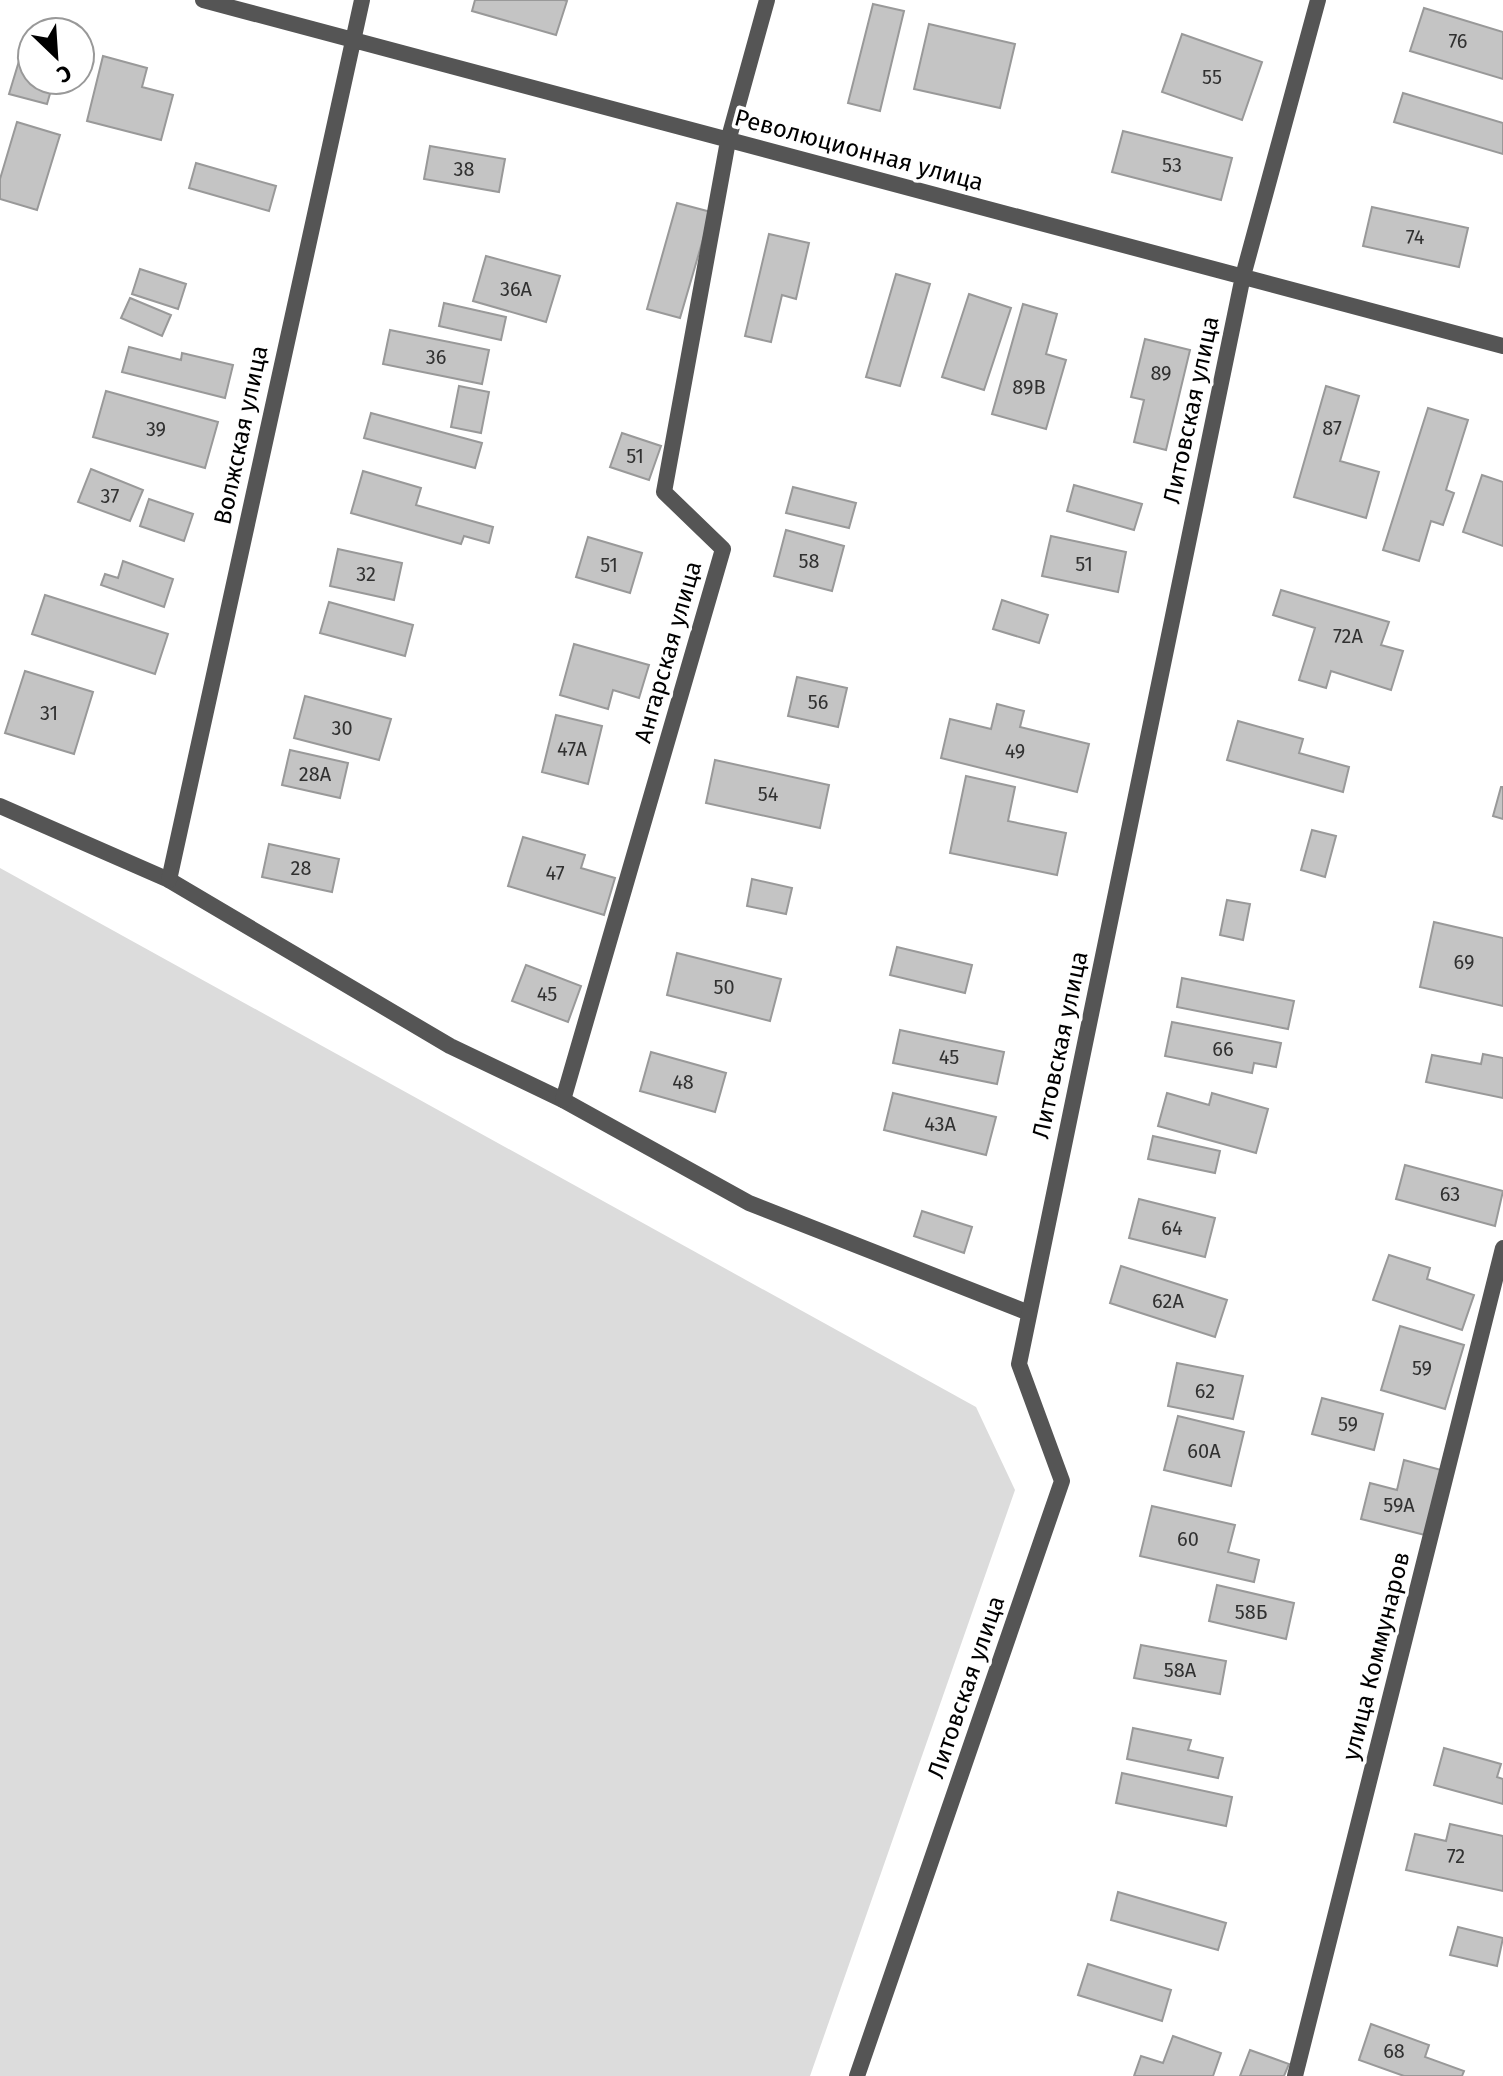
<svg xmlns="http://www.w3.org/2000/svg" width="1503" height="2076" font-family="'Fira Sans',sans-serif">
	<rect width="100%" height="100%" fill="#fff"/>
	<path fill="#dcdcdc" d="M 0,868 L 976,1407 L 1015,1490 L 810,2076 L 0,2076 Z"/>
	<path fill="#c4c4c4" stroke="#999" stroke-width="2" d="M 475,0 L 564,0 L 567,1 L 556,35 L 472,11 Z
		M 873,4 L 904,11 L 880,111 L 848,103 Z
		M 1424,8 L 1503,32 L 1503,79 L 1410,51 Z
		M 929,24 L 1015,44 L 1000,108 L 914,89 Z
		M 1182,34 L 1262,62 L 1242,120 L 1162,92 Z
		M 26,38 L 32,40 L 32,80 L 54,80 L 47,104 L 9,94 Z
		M 103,56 L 147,68 L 142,87 L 173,95 L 161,140 L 87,121 Z
		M 1403,93 L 1503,123 L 1503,154 L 1394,122 Z
		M 17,122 L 60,135 L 37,210 L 0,199 L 0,179 Z
		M 1123,131 L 1232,158 L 1221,200 L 1112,172 Z
		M 430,146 L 505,159 L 499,192 L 424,179 Z
		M 196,163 L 276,186 L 269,211 L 189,188 Z
		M 677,203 L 711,212 L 680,318 L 647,309 Z
		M 1372,207 L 1468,228 L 1459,267 L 1363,246 Z
		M 769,234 L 809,243 L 796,299 L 782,295 L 771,342 L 745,336 Z
		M 486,256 L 560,276 L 546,322 L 473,301 Z
		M 140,269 L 186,284 L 178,309 L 132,294 Z
		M 896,274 L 930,284 L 900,386 L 866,377 Z
		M 969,294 L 1011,308 L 984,390 L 942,377 Z
		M 130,298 L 171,315 L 162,336 L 121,318 Z
		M 444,303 L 506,317 L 501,340 L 439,326 Z
		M 1023,304 L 1057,314 L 1046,354 L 1066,360 L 1046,429 L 992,414 Z
		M 390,330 L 489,350 L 482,384 L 383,364 Z
		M 1145,339 L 1190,350 L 1166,450 L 1134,442 L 1144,400 L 1131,397 Z
		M 129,347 L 181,360 L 182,353 L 233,365 L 225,398 L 122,372 Z
		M 459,386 L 489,392 L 481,433 L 451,427 Z
		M 1326,386 L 1359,396 L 1340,461 L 1379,472 L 1366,518 L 1294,497 Z
		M 106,391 L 218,422 L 205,468 L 93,437 Z
		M 1428,408 L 1468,420 L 1446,490 L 1454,493 L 1443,525 L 1431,521 L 1419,561 L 1383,550 Z
		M 371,413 L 482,443 L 475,468 L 364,438 Z
		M 622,433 L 661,446 L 649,480 L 610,467 Z
		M 91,469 L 143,490 L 130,521 L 78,502 Z
		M 363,471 L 421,488 L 416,505 L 493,527 L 489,543 L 464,536 L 461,544 L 351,513 Z
		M 1482,475 L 1503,482 L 1503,546 L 1463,532 Z
		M 1074,485 L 1142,504 L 1134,530 L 1067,511 Z
		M 793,487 L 856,503 L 849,528 L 786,513 Z
		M 149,499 L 193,514 L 184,541 L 140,526 Z
		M 786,530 L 844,546 L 832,591 L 774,576 Z
		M 1051,536 L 1126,552 L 1118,592 L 1042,576 Z
		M 588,537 L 642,553 L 630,593 L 576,577 Z
		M 338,549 L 402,563 L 394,600 L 330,586 Z
		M 123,561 L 173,579 L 164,607 L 101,585 L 105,574 L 118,578 Z
		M 1281,590 L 1389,622 L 1381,645 L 1403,651 L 1391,690 L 1331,671 L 1326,688 L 1299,680 L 1315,628 L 1273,615 Z
		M 45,595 L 168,634 L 155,674 L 32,634 Z
		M 1002,600 L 1048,615 L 1039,643 L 993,629 Z
		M 329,602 L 413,625 L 405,656 L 320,633 Z
		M 574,644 L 649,665 L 639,698 L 613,690 L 608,709 L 560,695 Z
		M 25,671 L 93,692 L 74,754 L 5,733 Z
		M 797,677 L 847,688 L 838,727 L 788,716 Z
		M 305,696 L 391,719 L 379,760 L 294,738 Z
		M 997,704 L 1024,711 L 1020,727 L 1089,744 L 1077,792 L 941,758 L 950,719 L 991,729 Z
		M 556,715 L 602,726 L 588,784 L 542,772 Z
		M 1238,721 L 1303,739 L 1299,753 L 1349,767 L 1343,792 L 1227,760 Z
		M 290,750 L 348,763 L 340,798 L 282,785 Z
		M 715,760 L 829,785 L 820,828 L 706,803 Z
		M 966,776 L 1015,787 L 1008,821 L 1066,833 L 1057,875 L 950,853 Z
		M 1501,787 L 1503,787 L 1503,819 L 1493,816 Z
		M 1312,830 L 1336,836 L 1325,877 L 1301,870 Z
		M 523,837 L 585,855 L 581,868 L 615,878 L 604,915 L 508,886 Z
		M 269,844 L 339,859 L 332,892 L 262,877 Z
		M 752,879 L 792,888 L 786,914 L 747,906 Z
		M 1227,900 L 1250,904 L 1243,940 L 1220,935 Z
		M 1434,922 L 1503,938 L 1503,1006 L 1420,987 Z
		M 897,947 L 972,965 L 965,993 L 890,975 Z
		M 677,953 L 781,979 L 770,1021 L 667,995 Z
		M 526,965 L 581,986 L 568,1022 L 512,1001 Z
		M 1182,978 L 1294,1001 L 1288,1029 L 1177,1007 Z
		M 1172,1022 L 1281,1043 L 1276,1067 L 1254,1063 L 1252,1073 L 1165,1056 Z
		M 900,1030 L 1004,1052 L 997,1084 L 893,1063 Z
		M 651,1052 L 726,1073 L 715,1112 L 640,1091 Z
		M 1483,1054 L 1503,1058 L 1503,1098 L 1426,1082 L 1432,1055 L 1481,1064 Z
		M 893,1093 L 996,1117 L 986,1155 L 884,1130 Z
		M 1167,1093 L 1209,1105 L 1212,1093 L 1268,1109 L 1256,1153 L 1158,1126 Z
		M 1153,1136 L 1220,1151 L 1215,1173 L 1148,1159 Z
		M 1405,1165 L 1503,1191 L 1495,1226 L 1396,1199 Z
		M 1139,1199 L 1215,1218 L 1205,1257 L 1129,1238 Z
		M 922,1211 L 972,1227 L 964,1253 L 914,1236 Z
		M 1389,1255 L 1430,1268 L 1427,1279 L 1474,1295 L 1462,1330 L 1373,1300 Z
		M 1121,1266 L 1227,1300 L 1215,1337 L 1110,1303 Z
		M 1400,1326 L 1464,1345 L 1445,1409 L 1381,1390 Z
		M 1177,1363 L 1243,1376 L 1233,1419 L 1168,1406 Z
		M 1322,1398 L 1383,1414 L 1374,1450 L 1312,1434 Z
		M 1178,1416 L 1244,1432 L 1231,1486 L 1164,1470 Z
		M 1404,1460 L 1441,1470 L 1425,1535 L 1361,1519 L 1370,1483 L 1397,1490 Z
		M 1152,1506 L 1235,1525 L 1228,1552 L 1259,1560 L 1254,1582 L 1140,1556 Z
		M 1217,1585 L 1294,1603 L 1286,1639 L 1209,1621 Z
		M 1141,1645 L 1226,1661 L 1220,1694 L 1134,1678 Z
		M 1133,1728 L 1191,1740 L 1188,1750 L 1223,1758 L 1218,1778 L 1127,1759 Z
		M 1444,1748 L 1501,1764 L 1497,1777 L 1503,1779 L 1503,1804 L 1434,1785 Z
		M 1122,1773 L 1232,1797 L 1226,1826 L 1116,1803 Z
		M 1450,1824 L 1503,1836 L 1503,1891 L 1406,1870 L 1415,1834 L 1446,1841 Z
		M 1118,1892 L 1226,1923 L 1218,1950 L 1111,1920 Z
		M 1458,1927 L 1503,1938 L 1497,1966 L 1450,1955 Z
		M 1088,1964 L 1171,1990 L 1162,2021 L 1078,1995 Z
		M 1371,2024 L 1429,2045 L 1425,2057 L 1464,2071 L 1462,2076 L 1404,2076 L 1359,2060 Z
		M 1173,2036 L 1221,2053 L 1213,2076 L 1134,2076 L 1141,2056 L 1163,2063 Z
		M 1250,2050 L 1289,2064 L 1284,2076 L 1240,2076 Z"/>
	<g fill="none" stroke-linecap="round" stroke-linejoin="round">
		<path stroke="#555" stroke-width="16" d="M 0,806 L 169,880 L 450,1046 L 563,1100 L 749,1203 L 1029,1313"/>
		<path stroke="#555" stroke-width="16" d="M 203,0 L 1503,346
			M 169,880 L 362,0
			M 563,1100 L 723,549 L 664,492 L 728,141 L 767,0
			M 857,2076 L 1062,1481 L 1019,1364 L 1243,276 L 1318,0
			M 1295,2076 L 1503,1248"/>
	</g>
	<g text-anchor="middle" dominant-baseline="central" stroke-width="7" stroke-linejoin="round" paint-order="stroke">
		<g font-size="20" fill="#313131">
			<text x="1458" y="41">76</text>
			<text x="1212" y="77">55</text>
			<text x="1172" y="165">53</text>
			<text x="464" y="169">38</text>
			<text x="1415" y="237">74</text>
			<text x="516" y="289">36А</text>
			<text x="436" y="357">36</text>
			<text x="1161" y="373">89</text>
			<text x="1029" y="387">89В</text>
			<text x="1332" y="428">87</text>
			<text x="156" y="429">39</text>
			<text x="635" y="456">51</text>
			<text x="110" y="496">37</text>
			<text x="809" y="561">58</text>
			<text x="1084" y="564">51</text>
			<text x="609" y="565">51</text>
			<text x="366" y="574">32</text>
			<text x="1348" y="636">72А</text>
			<text x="818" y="702">56</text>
			<text x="49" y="713">31</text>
			<text x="342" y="728">30</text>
			<text x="572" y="749">47А</text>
			<text x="1015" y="751">49</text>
			<text x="315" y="774">28А</text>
			<text x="768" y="794">54</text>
			<text x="301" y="868">28</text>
			<text x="555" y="873">47</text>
			<text x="1464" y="962">69</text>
			<text x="724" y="987">50</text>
			<text x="547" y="994">45</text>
			<text x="1223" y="1049">66</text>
			<text x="949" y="1057">45</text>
			<text x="683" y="1082">48</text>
			<text x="940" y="1124">43А</text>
			<text x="1450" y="1194">63</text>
			<text x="1172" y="1228">64</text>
			<text x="1168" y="1301">62А</text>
			<text x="1422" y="1368">59</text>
			<text x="1205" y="1391">62</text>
			<text x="1348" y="1424">59</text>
			<text x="1204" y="1451">60А</text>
			<text x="1399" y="1505">59А</text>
			<text x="1188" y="1539">60</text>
			<text x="1251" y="1612">58Б</text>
			<text x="1180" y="1670">58А</text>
			<text x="1456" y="1856">72</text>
			<text x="1394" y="2051">68</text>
		</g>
		<g font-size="24" fill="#000" stroke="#fff">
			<text transform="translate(859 150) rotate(15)">Революционная улица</text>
			<text transform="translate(1191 410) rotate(-78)">Литовская улица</text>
			<text transform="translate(241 435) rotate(-78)">Волжская улица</text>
			<text transform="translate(668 652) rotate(-74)">Ангарская улица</text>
			<text transform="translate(1060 1045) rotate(-78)">Литовская улица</text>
			<text transform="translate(1376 1656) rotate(-76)">улица Коммунаров</text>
			<text transform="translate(966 1687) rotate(-71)">Литовская улица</text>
		</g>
	</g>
	<g transform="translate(56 56) rotate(155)"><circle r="38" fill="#ffffff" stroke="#999999" stroke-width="2"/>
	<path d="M0-6L14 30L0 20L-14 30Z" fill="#000000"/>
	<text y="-12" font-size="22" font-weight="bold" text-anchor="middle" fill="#000000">С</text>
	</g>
</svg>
